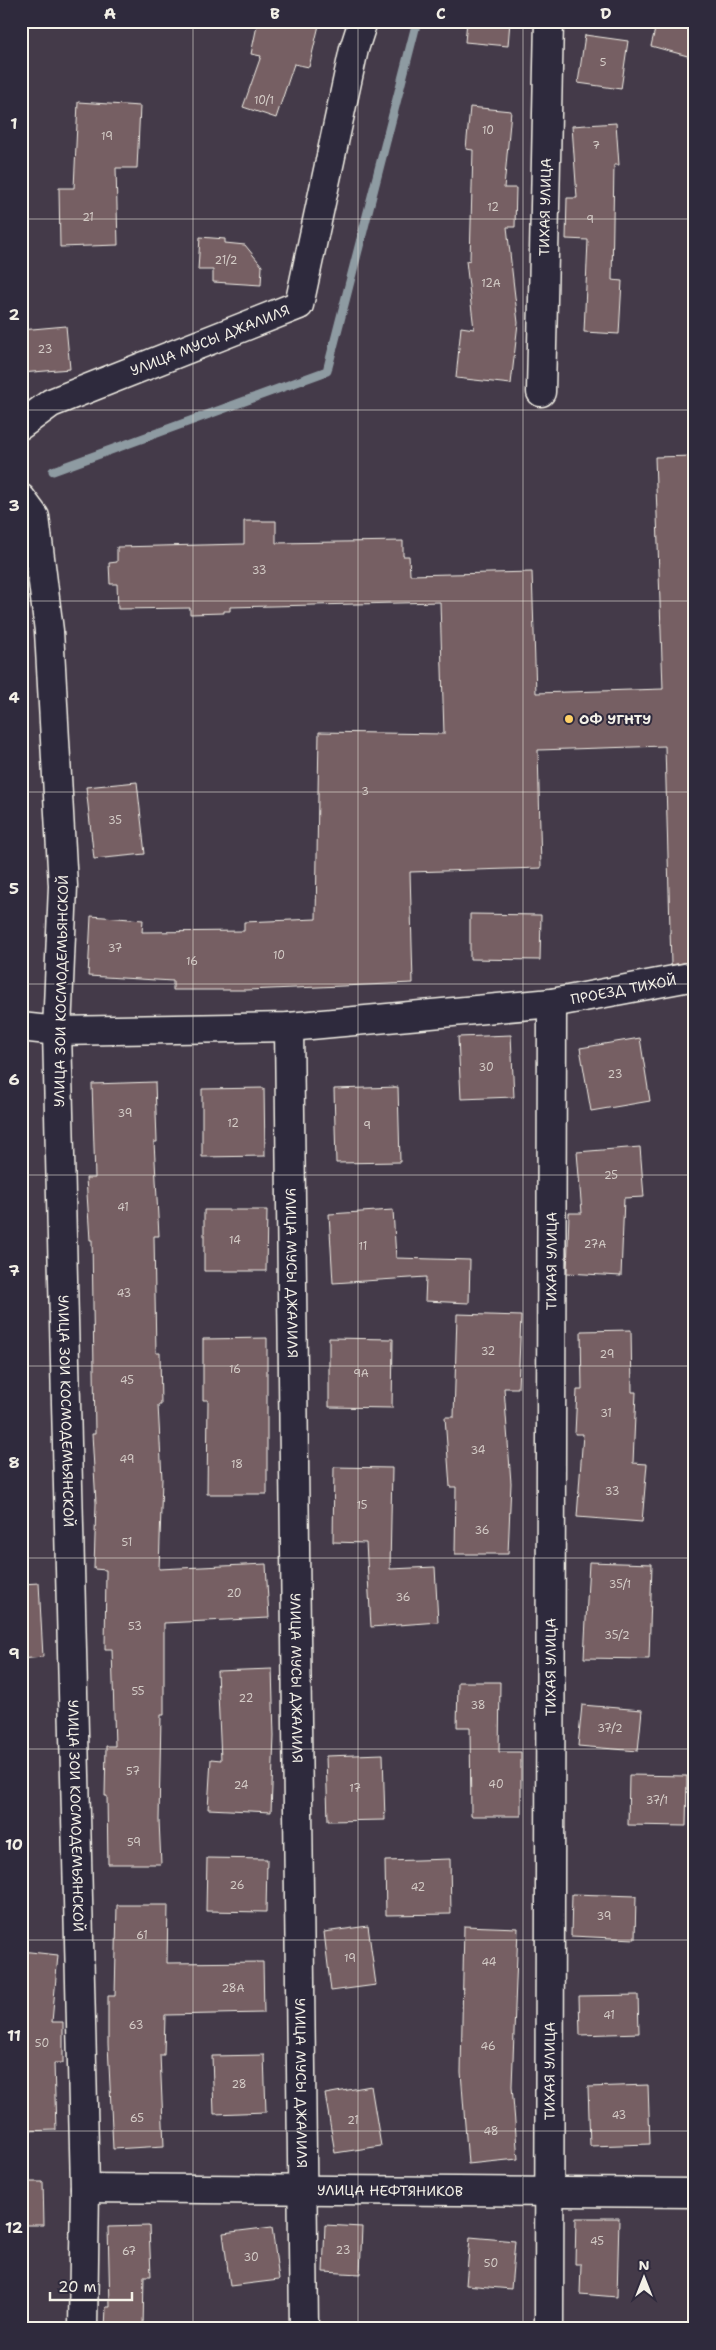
<svg xmlns="http://www.w3.org/2000/svg" width="716" height="2350" font-family="'Shantell Sans',sans-serif">
	<rect width="100%" height="100%" fill="#443a49"/>
	<filter id="ink" filterUnits="userSpaceOnUse"><feTurbulence type="fractalNoise" baseFrequency=".02" numOctaves="2"/><feDisplacementMap in="SourceGraphic" scale="10" xChannelSelector="R" yChannelSelector="G"/><feConvolveMatrix kernelMatrix="1 2 1 2 8 2 1 2 1" color-interpolation-filters="sRGB"/></filter>
	<g filter="url(#ink)">
		<g fill="none" stroke-linecap="round" stroke-linejoin="round">
			<path stroke="#8e9ba2" stroke-width="9" d="M 53,471 L 327,371 L 417,21"/>
		</g>
		<path fill="#765f64" stroke="#f4f1e8" d="M 258,21 L 320,21 L 309,67 L 294,64 L 276,118 L 243,107 L 261,56 L 251,54 Z
			M 467,21 L 510,21 L 508,46 L 465,42 Z
			M 657,21 L 695,21 L 695,58 L 651,46 Z
			M 585,35 L 628,41 L 621,89 L 578,83 Z
			M 78,102 L 140,106 L 137,168 L 116,168 L 118,245 L 60,247 L 59,188 L 74,188 Z
			M 470,107 L 511,111 L 504,188 L 516,188 L 515,227 L 507,227 L 518,323 L 511,384 L 456,378 L 461,327 L 474,329 L 466,261 L 470,260 L 473,150 L 466,149 Z
			M 616,123 L 619,165 L 614,165 L 612,280 L 622,281 L 619,334 L 584,332 L 588,240 L 566,239 L 567,198 L 577,198 L 572,126 Z
			M 200,237 L 225,239 L 225,243 L 245,245 L 262,266 L 261,285 L 213,282 L 213,270 L 198,270 Z
			M 66,326 L 70,369 L 21,373 L 21,330 Z
			M 695,456 L 695,961 L 671,965 L 665,746 L 538,750 L 541,868 L 410,872 L 413,983 L 247,990 L 173,990 L 173,981 L 88,976 L 91,916 L 143,920 L 142,932 L 244,931 L 244,922 L 316,919 L 319,732 L 444,734 L 440,602 L 230,607 L 230,611 L 224,611 L 224,613 L 190,614 L 190,608 L 118,609 L 117,584 L 110,584 L 109,563 L 117,562 L 117,547 L 244,544 L 244,521 L 276,521 L 276,543 L 403,541 L 403,556 L 409,556 L 410,575 L 532,572 L 536,693 L 663,689 L 655,457 Z
			M 137,782 L 145,854 L 94,859 L 86,787 Z
			M 470,914 L 541,915 L 540,960 L 470,959 Z
			M 511,1035 L 514,1097 L 461,1099 L 458,1037 Z
			M 640,1038 L 650,1101 L 591,1111 L 580,1048 Z
			M 155,1082 L 157,1142 L 154,1142 L 159,1236 L 154,1236 L 156,1353 L 160,1353 L 161,1405 L 158,1405 L 162,1479 L 159,1569 L 266,1564 L 269,1618 L 164,1623 L 164,1715 L 161,1715 L 159,1820 L 161,1864 L 108,1864 L 107,1796 L 105,1796 L 106,1746 L 115,1746 L 112,1649 L 105,1649 L 106,1570 L 94,1569 L 96,1503 L 92,1434 L 95,1434 L 92,1240 L 90,1240 L 86,1178 L 95,1178 L 92,1084 Z
			M 398,1087 L 400,1162 L 336,1163 L 334,1089 Z
			M 264,1088 L 265,1156 L 202,1157 L 202,1089 Z
			M 640,1147 L 644,1197 L 624,1198 L 621,1276 L 567,1273 L 569,1213 L 582,1213 L 577,1152 Z
			M 204,1210 L 267,1210 L 266,1271 L 204,1271 Z
			M 393,1210 L 396,1258 L 470,1260 L 469,1303 L 425,1301 L 426,1277 L 333,1283 L 329,1214 Z
			M 457,1314 L 521,1316 L 518,1388 L 504,1388 L 511,1483 L 508,1554 L 455,1554 L 456,1487 L 450,1487 L 445,1417 L 454,1417 Z
			M 631,1330 L 632,1392 L 636,1392 L 633,1463 L 647,1464 L 642,1522 L 577,1517 L 583,1434 L 575,1434 L 577,1390 L 582,1390 L 581,1331 Z
			M 267,1338 L 267,1494 L 207,1494 L 208,1400 L 203,1400 L 203,1339 Z
			M 329,1338 L 393,1339 L 392,1408 L 329,1407 Z
			M 334,1467 L 392,1468 L 390,1569 L 435,1567 L 438,1622 L 371,1627 L 366,1543 L 333,1542 Z
			M 589,1562 L 652,1564 L 649,1659 L 584,1658 Z
			M 39,1583 L 43,1657 L 21,1659 L 21,1584 Z
			M 272,1669 L 274,1736 L 271,1812 L 208,1809 L 211,1759 L 221,1760 L 217,1671 Z
			M 458,1682 L 500,1682 L 499,1752 L 521,1752 L 521,1816 L 471,1816 L 470,1727 L 457,1727 Z
			M 582,1705 L 642,1710 L 638,1751 L 578,1746 Z
			M 383,1754 L 385,1820 L 328,1821 L 326,1756 Z
			M 629,1775 L 687,1776 L 686,1826 L 628,1825 Z
			M 207,1858 L 267,1859 L 266,1912 L 206,1911 Z
			M 450,1859 L 451,1914 L 386,1915 L 385,1861 Z
			M 572,1894 L 636,1896 L 635,1939 L 571,1936 Z
			M 117,1905 L 168,1905 L 167,1963 L 263,1962 L 264,2013 L 165,2015 L 164,2055 L 160,2055 L 164,2146 L 113,2149 L 108,2044 L 108,1996 L 115,1996 Z
			M 368,1926 L 376,1985 L 331,1991 L 324,1932 Z
			M 464,1926 L 518,1928 L 512,2086 L 518,2159 L 468,2164 L 461,2072 Z
			M 21,1951 L 58,1955 L 52,2022 L 63,2022 L 63,2063 L 54,2063 L 56,2130 L 21,2131 Z
			M 638,1995 L 639,2033 L 580,2035 L 579,1996 Z
			M 264,2055 L 266,2112 L 214,2114 L 212,2056 Z
			M 648,2085 L 650,2144 L 590,2146 L 588,2087 Z
			M 371,2086 L 381,2146 L 335,2153 L 325,2094 Z
			M 21,2182 L 43,2182 L 44,2225 L 21,2225 Z
			M 576,2218 L 619,2218 L 617,2297 L 580,2294 L 581,2264 L 575,2264 Z
			M 325,2225 L 362,2227 L 360,2274 L 323,2272 Z
			M 149,2226 L 151,2276 L 144,2276 L 143,2329 L 105,2329 L 106,2307 L 110,2307 L 108,2227 Z
			M 272,2227 L 279,2280 L 230,2286 L 223,2233 Z
			M 470,2237 L 515,2241 L 511,2289 L 466,2285 Z"/>
		<g fill="none" stroke-linecap="round" stroke-linejoin="round">
			<defs>
				<g id="minor">
					<path id="s1" d="M 541,392 L 549,21"/>
					<path id="s2" d="M 21,425 L 51,403 L 299,305 L 354,49 L 363,21"/>
					<path id="s3" d="M 21,498 L 35,517 L 49,631 L 63,886 L 57,1031 L 85,2188 L 83,2329"/>
					<path id="s4" d="M 21,1027 L 57,1031 L 289,1027 L 552,1003 L 695,976"/>
					<path id="s5" d="M 289,1027 L 304,2329"/>
					<path id="s6" d="M 85,2188 L 695,2193"/>
					<path id="s7" d="M 549,2329 L 552,1003"/>
				</g>
			</defs>
			<use href="#minor" stroke="#f4f1e8" stroke-width="31"/>
			<use href="#minor" stroke="#2f2a3d" stroke-width="28"/>
		</g>
	</g>
	<path fill="none" stroke="#f4f1e8" stroke-width="1" stroke-opacity="0.55" d="M 193,21 L 193,2329M 358,21 L 358,2329M 523,21 L 523,2329M 21,219 L 695,219M 21,410 L 695,410M 21,601 L 695,601M 21,792 L 695,792M 21,984 L 695,984M 21,1175 L 695,1175M 21,1366 L 695,1366M 21,1558 L 695,1558M 21,1749 L 695,1749M 21,1940 L 695,1940M 21,2131 L 695,2131"/>
	<circle fill="#ffd166" stroke="#2f2a3d" stroke-width="2" cx="569" cy="719" r="5"/>
	<g text-anchor="middle" dominant-baseline="central" stroke-width="4" stroke-linejoin="round" paint-order="stroke">
		<g font-size="11" fill="#d4ccc7">
			<text x="603" y="62">5</text>
			<text x="264" y="100">10/1</text>
			<text x="488" y="130">10</text>
			<text x="107" y="136">19</text>
			<text x="596" y="145">7</text>
			<text x="493" y="207">12</text>
			<text x="88" y="217">21</text>
			<text x="590" y="219">9</text>
			<text x="226" y="260">21/2</text>
			<text x="491" y="283">12А</text>
			<text x="45" y="349">23</text>
			<text x="259" y="570">33</text>
			<text x="365" y="791">3</text>
			<text x="115" y="820">35</text>
			<text x="115" y="948">37</text>
			<text x="279" y="955">10</text>
			<text x="192" y="961">16</text>
			<text x="486" y="1067">30</text>
			<text x="615" y="1074">23</text>
			<text x="125" y="1113">39</text>
			<text x="233" y="1123">12</text>
			<text x="367" y="1125">9</text>
			<text x="611" y="1175">25</text>
			<text x="123" y="1207">41</text>
			<text x="235" y="1240">14</text>
			<text x="595" y="1244">27А</text>
			<text x="363" y="1246">11</text>
			<text x="124" y="1293">43</text>
			<text x="488" y="1351">32</text>
			<text x="607" y="1354">29</text>
			<text x="235" y="1369">16</text>
			<text x="361" y="1373">9А</text>
			<text x="127" y="1380">45</text>
			<text x="606" y="1413">31</text>
			<text x="478" y="1450">34</text>
			<text x="127" y="1459">49</text>
			<text x="237" y="1464">18</text>
			<text x="612" y="1491">33</text>
			<text x="362" y="1505">15</text>
			<text x="482" y="1530">36</text>
			<text x="127" y="1542">51</text>
			<text x="620" y="1584">35/1</text>
			<text x="234" y="1593">20</text>
			<text x="403" y="1597">36</text>
			<text x="135" y="1626">53</text>
			<text x="617" y="1635">35/2</text>
			<text x="138" y="1691">55</text>
			<text x="246" y="1698">22</text>
			<text x="478" y="1705">38</text>
			<text x="610" y="1728">37/2</text>
			<text x="133" y="1771">57</text>
			<text x="496" y="1784">40</text>
			<text x="241" y="1785">24</text>
			<text x="355" y="1788">17</text>
			<text x="657" y="1800">37/1</text>
			<text x="134" y="1842">59</text>
			<text x="237" y="1885">26</text>
			<text x="418" y="1887">42</text>
			<text x="604" y="1916">39</text>
			<text x="142" y="1935">61</text>
			<text x="350" y="1958">19</text>
			<text x="489" y="1962">44</text>
			<text x="233" y="1988">28А</text>
			<text x="609" y="2015">41</text>
			<text x="136" y="2025">63</text>
			<text x="42" y="2043">50</text>
			<text x="488" y="2046">46</text>
			<text x="239" y="2084">28</text>
			<text x="619" y="2115">43</text>
			<text x="137" y="2118">65</text>
			<text x="353" y="2120">21</text>
			<text x="491" y="2131">48</text>
			<text x="597" y="2241">45</text>
			<text x="343" y="2250">23</text>
			<text x="129" y="2251">67</text>
			<text x="251" y="2257">30</text>
			<text x="491" y="2263">50</text>
		</g>
		<g font-size="14" fill="#f4f1e8" stroke="#2f2a3d">
			<text stroke="none"><textPath href="#s1" startOffset="185">ТИХАЯ УЛИЦА</textPath></text>
			<text stroke="none"><textPath href="#s2" startOffset="208">УЛИЦА МУСЫ ДЖАЛИЛЯ</textPath></text>
			<text stroke="none"><textPath href="#s4" startOffset="605">ПРОЕЗД ТИХОЙ</textPath></text>
			<text transform="translate(61 991) rotate(-89)">УЛИЦА ЗОИ КОСМОДЕМЬЯНСКОЙ</text>
			<text stroke="none"><textPath href="#s7" startOffset="1068">ТИХАЯ УЛИЦА</textPath></text>
			<text stroke="none"><textPath href="#s5" startOffset="246">УЛИЦА МУСЫ ДЖАЛИЛЯ</textPath></text>
			<text stroke="none"><textPath href="#s3" startOffset="919">УЛИЦА ЗОИ КОСМОДЕМЬЯНСКОЙ</textPath></text>
			<text stroke="none"><textPath href="#s7" startOffset="662">ТИХАЯ УЛИЦА</textPath></text>
			<text stroke="none"><textPath href="#s5" startOffset="651">УЛИЦА МУСЫ ДЖАЛИЛЯ</textPath></text>
			<text stroke="none"><textPath href="#s3" startOffset="1324">УЛИЦА ЗОИ КОСМОДЕМЬЯНСКОЙ</textPath></text>
			<text stroke="none"><textPath href="#s7" startOffset="258">ТИХАЯ УЛИЦА</textPath></text>
			<text stroke="none"><textPath href="#s5" startOffset="1056">УЛИЦА МУСЫ ДЖАЛИЛЯ</textPath></text>
			<text stroke="none"><textPath href="#s6" startOffset="305">УЛИЦА НЕФТЯНИКОВ</textPath></text>
		</g>
		<g font-size="14" font-weight="bold" fill="#f4f1e8" stroke="#2f2a3d" text-anchor="start">
			<text x="579" y="719">ОФ УГНТУ</text>
		</g>
	</g>
	<rect width="716" height="2350" fill="none" stroke="#2f2a3d" stroke-width="55"/>
	<g transform="translate(644 2278)" stroke="#2f2a3d" stroke-width="4" paint-order="stroke">
	<path d="M0-4L9 19L0 12L-9 19Z" fill="#f4f1e8"/>
	<text y="-8" font-size="14" font-weight="bold" text-anchor="middle" fill="#f4f1e8">N</text>
	</g>
	<path d="M50 2292v8h82v-8" fill="none" stroke="#f4f1e8" stroke-width="2.5"/>
	<text x="58" y="2292" font-size="15" fill="#f4f1e8" stroke="#2f2a3d" stroke-width="4" paint-order="stroke">20 m</text>
	<rect x="28" y="28" width="660" height="2294" fill="none" stroke="#f4f1e8" stroke-width="2"/>
	<g font-size="16" text-anchor="middle" font-weight="bold" fill="#f4f1e8">
		<text x="110" y="19">A</text>
		<text x="275" y="19">B</text>
		<text x="441" y="19">C</text>
		<text x="606" y="19">D</text>
		<text x="14" y="129">1</text>
		<text x="14" y="320">2</text>
		<text x="14" y="511">3</text>
		<text x="14" y="703">4</text>
		<text x="14" y="894">5</text>
		<text x="14" y="1085">6</text>
		<text x="14" y="1276">7</text>
		<text x="14" y="1468">8</text>
		<text x="14" y="1659">9</text>
		<text x="14" y="1850">10</text>
		<text x="14" y="2041">11</text>
		<text x="14" y="2233">12</text>
	</g>
</svg>
